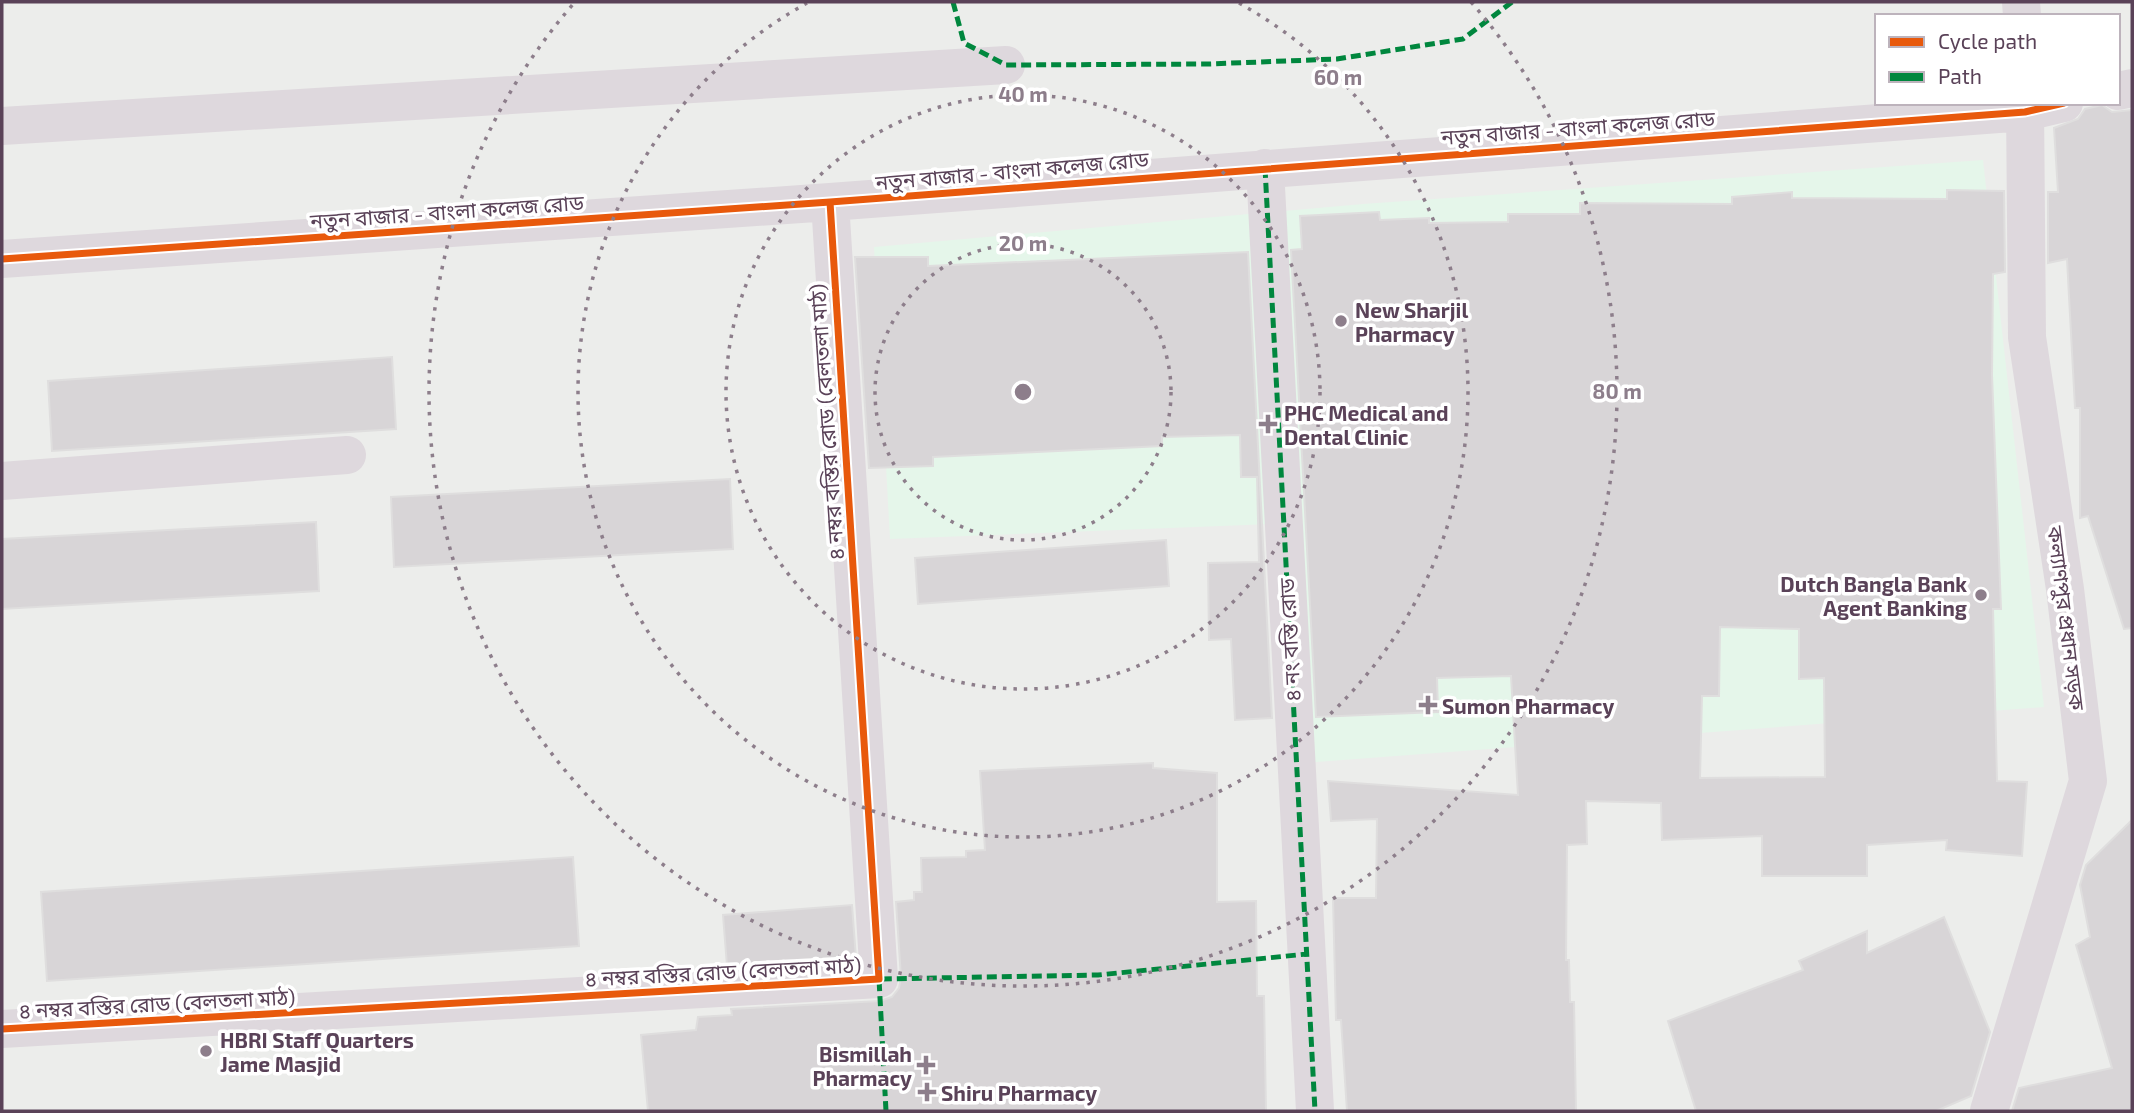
<svg xmlns="http://www.w3.org/2000/svg" width="2134" height="1113" font-family="'Exo 2','Noto Sans Bengali',sans-serif">
	<rect width="100%" height="100%" fill="#ecedeb"/>
	<path fill="#e5f6ea" d="M 1983,160 L 2044,707 L 1303,763 L 1296,523 L 890,539 L 874,247 L 1363,204 Z"/>
	<path fill="#d8d5d7" stroke="#dfdede" stroke-width="2" fill-rule="evenodd" d="M 2102,105 L 2112,112 L 2132,110 L 2132,628 L 2124,629 L 2088,516 L 2080,518 L 2080,408 L 2075,408 L 2067,259 L 2048,263 L 2048,192 L 2058,192 L 2054,128 L 2078,119 L 2085,109 Z
		M 1947,190 L 2004,191 L 2005,272 L 1993,274 L 1992,375 L 2001,609 L 1993,609 L 1997,781 L 2027,782 L 2022,856 L 1946,850 L 1947,840 L 1867,845 L 1867,876 L 1762,876 L 1762,836 L 1662,840 L 1661,803 L 1586,801 L 1587,844 L 1567,845 L 1566,960 L 1569,960 L 1570,1002 L 1574,1002 L 1576,1111 L 1347,1111 L 1341,1020 L 1336,1020 L 1333,898 L 1376,898 L 1377,819 L 1331,821 L 1328,781 L 1518,795 L 1511,676 L 1437,678 L 1438,712 L 1316,717 L 1291,250 L 1302,249 L 1300,216 L 1379,212 L 1380,220 L 1429,218 L 1429,223 L 1508,222 L 1508,214 L 1580,214 L 1580,203 L 1732,204 L 1732,197 L 1792,192 L 1792,198 L 1947,199 ZM 1720,627 L 1799,629 L 1799,679 L 1824,678 L 1825,777 L 1700,778 L 1702,696 L 1719,696 Z
		M 1248,252 L 1272,718 L 1235,720 L 1231,639 L 1209,640 L 1208,563 L 1259,562 L 1257,477 L 1241,477 L 1240,435 L 1162,437 L 1162,446 L 933,457 L 933,466 L 869,468 L 855,257 L 928,257 L 928,266 Z
		M 392,357 L 396,429 L 52,451 L 48,381 Z
		M 730,479 L 733,549 L 394,567 L 391,497 Z
		M 316,522 L 319,591 L 2,609 L 2,539 Z
		M 1166,540 L 1169,586 L 918,604 L 915,558 Z
		M 1153,763 L 1153,768 L 1217,773 L 1217,902 L 1256,901 L 1257,996 L 1264,996 L 1266,1111 L 648,1111 L 641,1035 L 696,1030 L 698,1017 L 732,1015 L 731,1009 L 880,1001 L 892,997 L 899,988 L 901,978 L 896,902 L 914,900 L 914,892 L 922,892 L 921,858 L 966,857 L 966,851 L 985,850 L 980,771 Z
		M 2132,820 L 2132,1111 L 2012,1111 L 2019,1088 L 2112,1068 L 2076,945 L 2090,937 L 2080,885 L 2086,865 Z
		M 573,857 L 579,946 L 47,981 L 41,892 Z
		M 852,905 L 856,958 L 727,966 L 723,915 Z
		M 1944,917 L 1990,1032 L 1971,1096 L 1936,1111 L 1696,1111 L 1668,1021 L 1803,970 L 1799,961 L 1867,931 L 1867,953 Z"/>
	<g fill="none" stroke-linecap="round" stroke-linejoin="round">
		<path stroke="#ded8dd" stroke-width="38" d="M 2021,2 L 2022,16
			M 2118,91 L 2132,88
			M 2,126 L 1006,65
			M 1265,168 L 1315,1111
			M 2,259 L 830,202 L 2025,112 L 2064,103
			M 2,481 L 347,455
			M 2,1029 L 879,979 L 830,202
			M 1989,1111 L 2088,781 L 2065,589 L 2027,337 L 2025,103"/>
		<path stroke="#00873e" stroke-width="5" stroke-dasharray="10 5" stroke-linecap="butt" d="M 953,2 L 964,43 L 1006,65 L 1208,64 L 1337,59 L 1463,39 L 1512,2
			M 1265,168 L 1315,1111
			M 886,1111 L 879,979 L 1098,975 L 1307,954"/>
		<defs>
			<path id="cycleway" d="M 2,259 L 830,202 L 2025,112 L 2064,103
				M 2,1029 L 879,979 L 830,202"/>
		</defs>
		<use href="#cycleway" stroke="#fff" stroke-width="11"/>
		<use href="#cycleway" stroke="#e8590c" stroke-width="7"/>
	</g>
	<g fill="none" stroke="#8d7e8b" stroke-width="3.5" stroke-dasharray="3.5 7">
		<circle cx="1023" cy="392" r="148"/>
		<circle cx="1023" cy="392" r="297"/>
		<path d="M1239 3A445 445 0 1 1 807 3"/>
		<path d="M1471 2A594 594 0 1 1 575 2"/>
	</g>
	<g fill="#8d7e8b" stroke="#fff" stroke-width="2.5">
		<circle cx="1341" cy="321" r="7"/>
		<path d="M1264.5 413.5h7v7h7v7h-7v7h-7v-7h-7v-7h7z"/>
		<circle cx="1981" cy="595" r="7"/>
		<path d="M1424.5 694.5h7v7h7v7h-7v7h-7v-7h-7v-7h7z"/>
		<circle cx="206" cy="1051" r="7"/>
		<path d="M922.5 1054.5h7v7h7v7h-7v7h-7v-7h-7v-7h7z"/>
		<path d="M923.5 1081.5h7v7h7v7h-7v7h-7v-7h-7v-7h7z"/>
	</g>
	<g text-anchor="middle" dominant-baseline="central" stroke-width="7" stroke-linejoin="round" paint-order="stroke">
		<g font-size="21" fill="#5a4258" stroke="#fff">
			<text transform="translate(1578 127) rotate(-4)">নতুন বাজার - বাংলা কলেজ রোড</text>
			<text transform="translate(1012 170) rotate(-5)">নতুন বাজার - বাংলা কলেজ রোড</text>
			<text transform="translate(447 211) rotate(-4)">নতুন বাজার - বাংলা কলেজ রোড</text>
			<text transform="translate(826 422) rotate(-94)">৪ নম্বর বস্তির রোড (বেলতলা মাঠ)</text>
			<text transform="translate(2067 618) rotate(83)">কল্যাণপুর প্রধান সড়ক</text>
			<text transform="translate(1289 640) rotate(-93)">৪ নং বস্তি রোড</text>
			<text transform="translate(723 971) rotate(-3)">৪ নম্বর বস্তির রোড (বেলতলা মাঠ)</text>
			<text transform="translate(157 1003) rotate(-3)">৪ নম্বর বস্তির রোড (বেলতলা মাঠ)</text>
		</g>
		<g font-size="21" font-weight="bold" fill="#5a4258" stroke="#fff" text-anchor="start">
			<text x="1355" y="309">New Sharjil<tspan x="1355" dy="24">Pharmacy</tspan></text>
			<text x="1284" y="412">PHC Medical and<tspan x="1284" dy="24">Dental Clinic</tspan></text>
			<text x="1967" y="583" text-anchor="end">Dutch Bangla Bank<tspan x="1967" dy="24">Agent Banking</tspan></text>
			<text x="1442" y="705">Sumon Pharmacy</text>
			<text x="220" y="1039">HBRI Staff Quarters<tspan x="220" dy="24">Jame Masjid</tspan></text>
			<text x="912" y="1053" text-anchor="end">Bismillah<tspan x="912" dy="24">Pharmacy</tspan></text>
			<text x="941" y="1092">Shiru Pharmacy</text>
		</g>
	</g>
	<circle cx="1023" cy="392" r="10" fill="#8d7e8b" stroke="#fff" stroke-width="3.5"/>
	<g font-size="21" text-anchor="middle" font-weight="bold" fill="#8d7e8b" stroke="#fff" stroke-width="7" stroke-linejoin="round" paint-order="stroke">
		<text x="1338" y="85">60 m</text>
		<text x="1023" y="102">40 m</text>
		<text x="1023" y="251">20 m</text>
		<text x="1617" y="399">80 m</text>
	</g>
	<rect width="2134" height="1113" fill="none" stroke="#5a4258" stroke-width="7"/>
	<rect x="1875" y="14" width="245" height="91" fill="#ffffff" stroke="#bdb3bc" stroke-width="2"/>
	<rect x="1889" y="37" width="35" height="10" fill="#e8590c" stroke="#bdb3bc" stroke-width="2"/>
	<text x="1938" y="49" font-size="21" fill="#5a4258">Cycle path</text>
	<rect x="1889" y="72" width="35" height="10" fill="#00873e" stroke="#bdb3bc" stroke-width="2"/>
	<text x="1938" y="84" font-size="21" fill="#5a4258">Path</text>
</svg>
